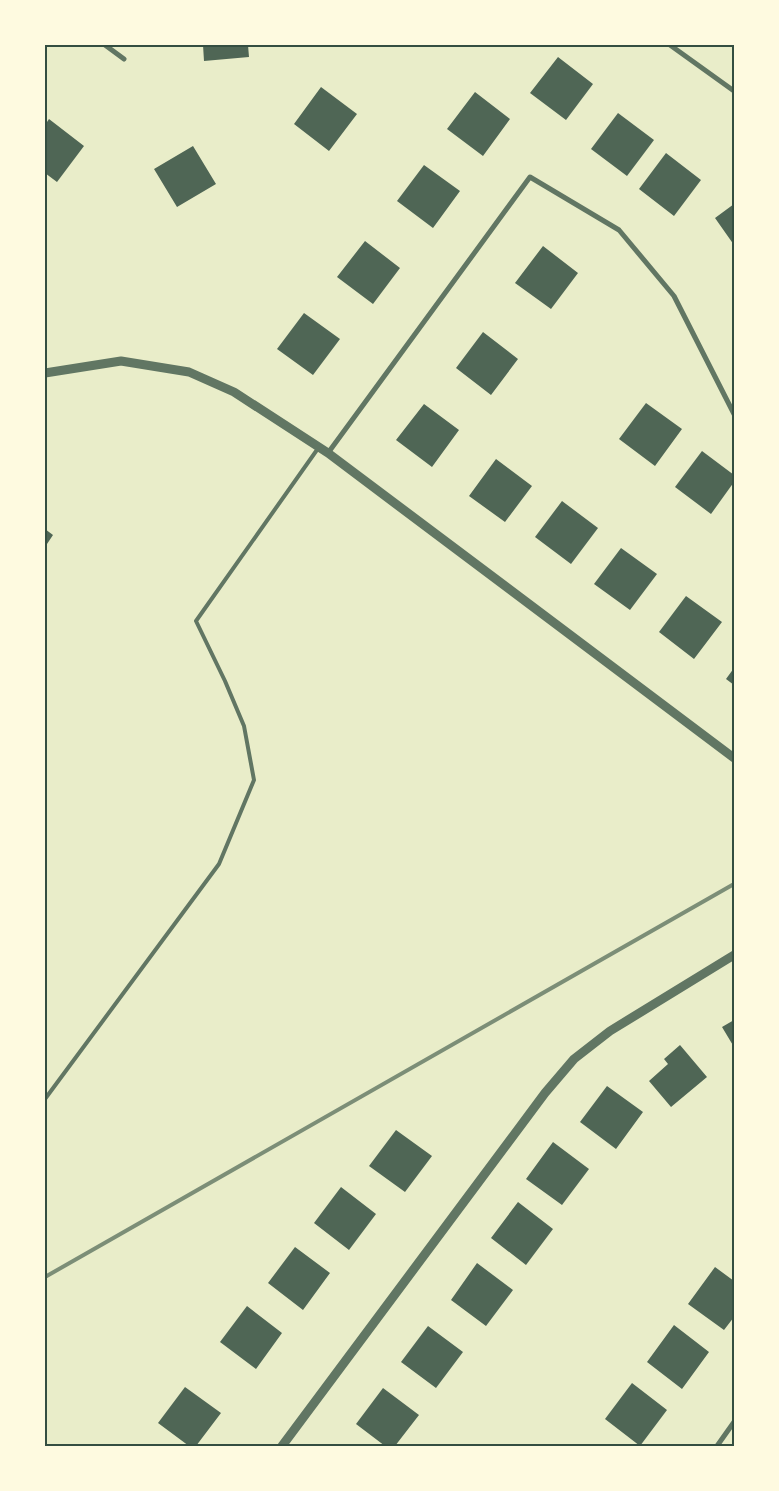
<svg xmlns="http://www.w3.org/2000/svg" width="779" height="1491" font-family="Figtree,sans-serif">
	<rect width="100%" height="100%" fill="#e9edc9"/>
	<path fill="#4f6655" d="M 203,45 L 248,45 L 249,57 L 204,61 Z
		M 558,57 L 593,84 L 566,120 L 530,93 Z
		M 321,87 L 357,114 L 329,151 L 294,124 Z
		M 475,92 L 510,119 L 483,156 L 447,129 Z
		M 618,113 L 654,140 L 627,176 L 591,149 Z
		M 49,119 L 84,146 L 57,182 L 45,173 L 45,125 Z
		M 193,146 L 216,184 L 177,207 L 154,169 Z
		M 666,153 L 701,180 L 674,216 L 639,189 Z
		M 424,165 L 460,191 L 433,228 L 397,201 Z
		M 734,204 L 734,245 L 715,218 Z
		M 365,241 L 400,268 L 373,304 L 337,277 Z
		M 543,246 L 578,273 L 551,309 L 515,283 Z
		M 304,313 L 340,339 L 313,375 L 277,349 Z
		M 483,332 L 518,359 L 491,395 L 456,368 Z
		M 646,403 L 682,429 L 655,466 L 619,439 Z
		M 424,404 L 459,430 L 432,467 L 396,440 Z
		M 702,451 L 734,475 L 734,482 L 711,514 L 675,487 Z
		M 496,459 L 532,486 L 505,522 L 469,496 Z
		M 562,501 L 598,528 L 571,564 L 535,537 Z
		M 45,529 L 53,535 L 45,547 Z
		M 621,548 L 657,574 L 630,610 L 594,584 Z
		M 686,596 L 722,622 L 694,659 L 659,632 Z
		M 734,668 L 734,685 L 726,679 Z
		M 734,1020 L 734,1047 L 722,1027 Z
		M 680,1045 L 707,1077 L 671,1107 L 649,1081 L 668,1064 L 664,1059 Z
		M 607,1086 L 643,1112 L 616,1149 L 580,1122 Z
		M 396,1130 L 432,1156 L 405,1192 L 369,1166 Z
		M 553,1142 L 589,1169 L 562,1205 L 526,1179 Z
		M 341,1187 L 376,1214 L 349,1250 L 314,1223 Z
		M 518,1202 L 553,1229 L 526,1265 L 491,1238 Z
		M 295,1247 L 330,1273 L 303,1310 L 268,1283 Z
		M 477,1263 L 513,1290 L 486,1326 L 451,1300 Z
		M 715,1267 L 734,1281 L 734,1317 L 724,1330 L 688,1304 Z
		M 247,1306 L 282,1333 L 256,1369 L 220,1342 Z
		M 674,1325 L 709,1352 L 682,1389 L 647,1362 Z
		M 428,1326 L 463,1352 L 436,1388 L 401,1362 Z
		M 632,1383 L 667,1410 L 640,1446 L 605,1419 Z
		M 185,1387 L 221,1413 L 196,1446 L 189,1446 L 158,1423 Z
		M 383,1388 L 419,1415 L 395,1446 L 385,1446 L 356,1424 Z"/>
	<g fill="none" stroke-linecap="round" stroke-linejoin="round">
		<path stroke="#617663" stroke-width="4" d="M 45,1099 L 219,864 L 254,780 L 244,726 L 225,681 L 196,621 L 319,447"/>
		<path stroke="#617663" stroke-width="5" d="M 105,45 L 124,59
			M 670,45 L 734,91
			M 328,453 L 530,177 L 619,230 L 674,296 L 734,414
			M 717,1446 L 734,1422"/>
		<path stroke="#617663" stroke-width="9" d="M 45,373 L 121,361 L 189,372 L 234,392 L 328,453 L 734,758
			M 282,1446 L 545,1093 L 574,1059 L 610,1031 L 734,955"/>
		<path stroke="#7c8e77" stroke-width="4" d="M 45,1277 L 734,884"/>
	</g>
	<rect width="779" height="1491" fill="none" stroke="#fefae0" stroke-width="92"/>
	<rect x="46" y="46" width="687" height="1399" fill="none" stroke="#344e41" stroke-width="2"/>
</svg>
